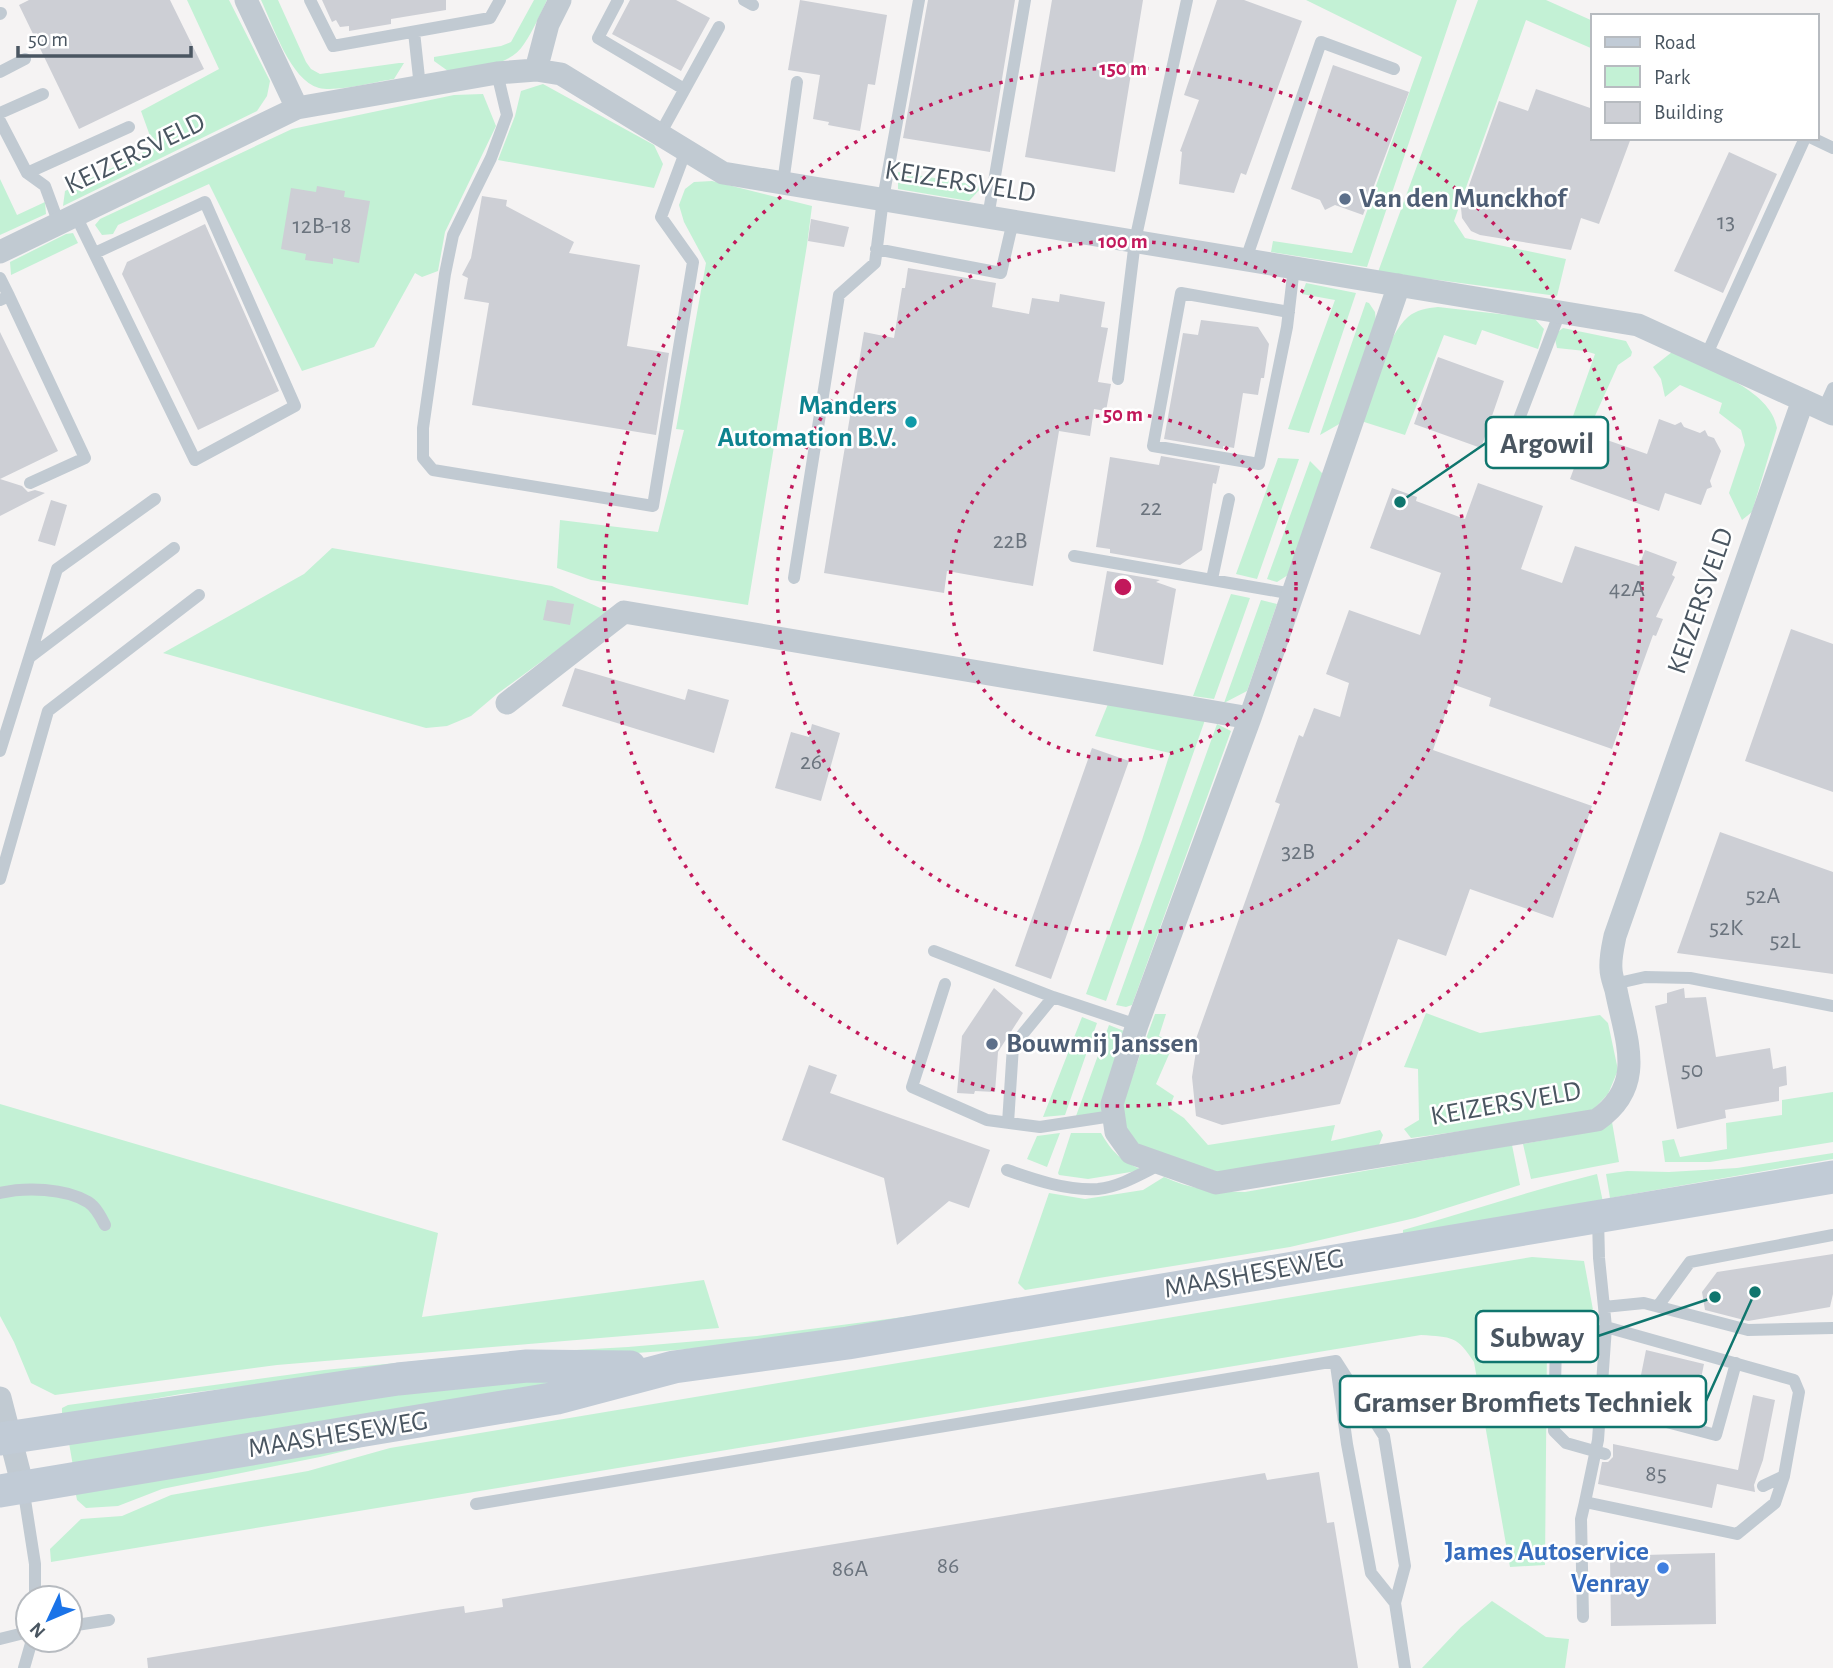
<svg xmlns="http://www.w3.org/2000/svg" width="1833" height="1668" font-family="'Alegreya Sans',sans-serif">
	<rect width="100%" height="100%" fill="#f5f3f3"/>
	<path fill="#c3f1d5" d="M 187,0 L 229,0 L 270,81 L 267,96 L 257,111 L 63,206 L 65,191 L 154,147 L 141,111 L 219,69 Z
		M 261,0 L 278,0 L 306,62 L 311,69 L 320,74 L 399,63 L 404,63 L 394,79 C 374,82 338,92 319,88 C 290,80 273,25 261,0 Z
		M 534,0 L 547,0 C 540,15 533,31 524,44 C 509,68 473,67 448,71 L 434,61 L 434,57 L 501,46 L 511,42 Z
		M 1306,0 L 1457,0 L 1367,267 L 1271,252 L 1273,241 L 1352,253 L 1422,57 Z
		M 1478,0 L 1546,0 L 1593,21 L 1593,49 L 1526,20 L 1454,221 L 1465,238 L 1566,259 L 1557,296 L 1378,272 Z
		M 543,84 L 654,145 L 663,164 L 654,188 L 498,160 L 515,116 L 521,91 Z
		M 483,94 L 496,126 L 445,232 L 438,271 L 422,277 L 415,273 L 374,347 L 302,371 L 209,184 L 118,225 L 113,234 L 102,235 L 95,225 L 100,219 L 292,129 L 454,95 Z
		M 898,172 L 983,186 L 969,201 L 898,189 Z
		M 0,179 L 17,215 L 45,202 L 46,214 L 0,235 Z
		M 712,181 L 812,206 L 807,245 L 748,605 L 591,580 L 557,568 L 560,520 L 658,532 L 684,430 L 676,429 L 706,263 L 684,222 L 679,205 L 685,189 L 694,182 Z
		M 73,233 L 78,243 L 11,275 L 10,262 L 66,234 Z
		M 1306,283 L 1356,293 L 1309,433 L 1288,429 L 1335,300 L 1302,294 Z
		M 1366,302 L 1369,303 L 1375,312 L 1376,322 L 1341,423 L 1320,435 Z
		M 1438,307 L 1534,318 L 1544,329 L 1538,349 L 1482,330 L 1476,345 L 1444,335 L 1405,435 L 1361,421 C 1371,394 1386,336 1408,317 C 1416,310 1427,308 1438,307 Z
		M 1563,328 L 1626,341 L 1632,352 L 1631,356 L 1618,365 L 1590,427 L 1572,419 L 1595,354 L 1585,351 L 1557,348 L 1554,335 Z
		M 1672,352 C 1705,368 1771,389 1777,428 L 1752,512 L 1742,520 L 1729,493 L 1745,445 L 1741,430 L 1719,413 L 1722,403 L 1680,385 L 1665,397 L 1661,379 L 1653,367 Z
		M 1278,458 L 1299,459 L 1257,579 L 1236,574 Z
		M 1310,461 L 1323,474 L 1288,575 L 1277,582 L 1267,579 Z
		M 332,548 L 552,586 L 609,612 L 497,694 L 471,716 L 447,726 L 426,728 L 163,653 L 304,574 Z
		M 1231,594 L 1250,598 L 1214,699 L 1193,696 Z
		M 1261,600 L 1277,604 L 1247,691 L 1224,703 Z
		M 1108,704 L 1205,720 L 1106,1001 L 1086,994 L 1142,840 L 1170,753 L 1095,736 Z
		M 1217,724 L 1231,731 L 1132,1005 L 1126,1007 L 1116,1005 Z
		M 1426,1013 L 1480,1033 L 1600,1015 L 1608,1023 L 1618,1070 L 1608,1094 L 1593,1110 L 1550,1119 L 1411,1138 L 1404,1129 L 1419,1120 L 1418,1069 L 1404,1067 Z
		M 1155,1014 L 1166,1014 L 1159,1036 L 1174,1043 L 1156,1084 L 1174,1096 L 1169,1108 L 1184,1118 L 1208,1145 L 1335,1125 L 1331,1141 L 1380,1130 L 1383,1135 L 1379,1145 L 1218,1172 L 1138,1145 L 1128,1137 L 1121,1107 Z
		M 1082,1017 L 1097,1023 L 1065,1115 L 1043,1117 Z
		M 1109,1025 L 1124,1031 L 1101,1114 L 1076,1116 Z
		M 1833,1092 L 1833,1142 L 1710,1162 L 1665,1162 L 1662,1141 L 1674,1139 L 1680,1157 L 1727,1149 L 1726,1123 L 1782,1115 L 1782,1100 Z
		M 0,1104 L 438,1233 L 422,1317 L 704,1280 L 719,1328 L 277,1365 L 55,1395 L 31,1383 L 14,1342 L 0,1316 Z
		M 1612,1122 L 1619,1162 L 1531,1179 L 1523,1144 L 1595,1131 Z
		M 1060,1133 L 1047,1167 L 1027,1159 L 1037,1136 Z
		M 1071,1133 L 1101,1133 C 1112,1152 1122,1162 1143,1170 L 1088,1179 L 1059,1175 L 1058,1173 Z
		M 1512,1145 L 1520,1185 L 1415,1218 L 1290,1247 L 1025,1290 L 1018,1283 L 1049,1193 L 1085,1199 L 1143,1190 L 1164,1177 C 1189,1189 1216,1192 1245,1192 Z
		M 1833,1153 L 1833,1159 L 1610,1198 L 1606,1174 L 1627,1171 L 1669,1172 L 1737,1168 Z
		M 1597,1174 L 1603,1202 L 1403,1238 L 1403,1230 C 1468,1212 1532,1190 1597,1174 Z
		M 1532,1257 L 1584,1261 L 1596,1326 L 1543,1331 L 1547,1341 L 1545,1565 L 1510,1567 L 1474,1362 C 1457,1336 1452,1337 1421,1335 L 51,1562 L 50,1549 L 81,1519 L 122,1516 L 171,1495 L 308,1471 L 390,1448 Z
		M 950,1311 L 765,1342 L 665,1351 L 360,1372 L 181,1394 L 62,1415 L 62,1408 L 68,1405 L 324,1370 L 468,1356 L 628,1347 L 757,1336 Z
		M 570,1378 L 573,1381 L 73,1466 L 69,1443 L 343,1395 Z
		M 386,1441 L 320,1457 L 162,1489 L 118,1506 L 86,1508 L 77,1500 L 74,1485 Z
		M 1492,1601 L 1546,1637 L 1569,1639 L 1565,1668 L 1422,1668 L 1461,1627 Z"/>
	<path fill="#cdcfd5" d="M 29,0 L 170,0 L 204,69 L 79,129 L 19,5 Z
		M 322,0 L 446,0 L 446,10 L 391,19 L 391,24 L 349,31 L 349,26 L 340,27 L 336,20 L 332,22 Z
		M 630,0 L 676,0 L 710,18 L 681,71 L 612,34 Z
		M 800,0 L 887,15 L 875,85 L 868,84 L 860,131 L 828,125 L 829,122 L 813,119 L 820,75 L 788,70 Z
		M 928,0 L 1015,0 L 990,152 L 903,138 Z
		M 1052,0 L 1143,0 L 1115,172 L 1025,157 Z
		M 1217,0 L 1244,0 L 1302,21 L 1246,175 L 1241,173 L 1234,193 L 1179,184 L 1182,152 L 1180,151 L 1199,100 L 1184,95 Z
		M 1333,65 L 1409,92 L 1363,215 L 1335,205 L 1325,210 L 1320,200 L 1291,189 Z
		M 1536,89 L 1593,109 L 1593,138 L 1631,138 L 1599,224 L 1581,218 L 1571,250 L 1480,235 L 1471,231 L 1462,218 L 1461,208 L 1499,101 L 1528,111 Z
		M 1729,152 L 1777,174 L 1723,293 L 1674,271 Z
		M 317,186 L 345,191 L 344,197 L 370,201 L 359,263 L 333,258 L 333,264 L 305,260 L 306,254 L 281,249 L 291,188 L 316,192 Z
		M 482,196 L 507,200 L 506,206 L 574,242 L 569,253 L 640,265 L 627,346 L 669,353 L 656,435 L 472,405 L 489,303 L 464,299 L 468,278 L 462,275 L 471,258 Z
		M 811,219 L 849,227 L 844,247 L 808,241 Z
		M 205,224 L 279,391 L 198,430 L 122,274 L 127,262 Z
		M 908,268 L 996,283 L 992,307 L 1029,314 L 1032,298 L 1059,302 L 1060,294 L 1105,302 L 1101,327 L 1108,328 L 1098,382 L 1111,384 L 1106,411 L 1094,409 L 1090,436 L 1059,431 L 1033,586 L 947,571 L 944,593 L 824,573 L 864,332 L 894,338 L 902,288 L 905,288 Z
		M 1201,320 L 1258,327 L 1269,344 L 1264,378 L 1261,378 L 1258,395 L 1243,393 L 1234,448 L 1223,446 L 1223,449 L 1164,439 L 1183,333 L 1198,335 Z
		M 0,332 L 58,451 L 0,479 Z
		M 1438,357 L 1504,381 L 1481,448 L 1414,424 Z
		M 1659,419 L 1675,425 L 1681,422 L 1684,427 L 1700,433 L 1705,430 L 1708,436 L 1714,438 L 1721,451 L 1710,481 L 1712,487 L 1707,489 L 1701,505 L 1665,493 L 1659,511 L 1570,479 L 1587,433 L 1647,454 Z
		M 1161,456 L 1220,466 L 1216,484 L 1213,483 L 1202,550 L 1180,565 L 1110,553 L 1110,549 L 1096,547 L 1110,457 L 1159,465 Z
		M 0,479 L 22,486 L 28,492 L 35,490 L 45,493 L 0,516 Z
		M 1478,483 L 1543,506 L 1521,569 L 1562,583 L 1575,546 L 1639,566 L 1645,550 L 1677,562 L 1672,575 L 1675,577 L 1656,617 L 1663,619 L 1656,636 L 1653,635 L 1612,749 L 1489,706 L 1491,698 L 1455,685 L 1433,750 L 1592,806 L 1553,918 L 1470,889 L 1446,956 L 1398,939 L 1340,1104 L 1222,1125 L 1196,1116 L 1192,1077 L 1196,1051 L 1192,1050 L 1280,804 L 1275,802 L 1299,735 L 1303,737 L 1314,708 L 1340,717 L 1349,683 L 1326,674 L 1349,610 L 1420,635 L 1441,573 L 1370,548 L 1392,488 L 1417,497 L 1416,501 L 1465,519 Z
		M 51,500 L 67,505 L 55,546 L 38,541 Z
		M 1107,571 L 1160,580 L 1156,582 L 1176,589 L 1163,665 L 1093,651 Z
		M 547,600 L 574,604 L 570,625 L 543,620 Z
		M 1791,629 L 1833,644 L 1833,792 L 1745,761 Z
		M 575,668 L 685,700 L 688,689 L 729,700 L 714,753 L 562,706 Z
		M 812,724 L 840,733 L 821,801 L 775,788 L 791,732 L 809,737 Z
		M 1092,748 L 1129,761 L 1051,979 L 1015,966 Z
		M 1720,832 L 1833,872 L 1833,974 L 1677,953 Z
		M 994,988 L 1023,1013 L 998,1052 L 995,1092 L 975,1091 L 974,1094 L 957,1093 L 962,1036 Z
		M 1684,988 L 1685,998 L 1706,997 L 1716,1057 L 1770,1048 L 1773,1069 L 1786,1066 L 1787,1085 L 1779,1087 L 1779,1101 L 1725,1110 L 1726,1118 L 1677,1129 L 1655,1006 L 1667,1003 L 1667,993 Z
		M 809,1065 L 837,1075 L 830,1093 L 990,1150 L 969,1208 L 949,1201 L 897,1245 L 884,1178 L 782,1140 Z
		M 1833,1254 L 1833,1294 L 1830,1307 L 1748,1321 L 1705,1310 L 1702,1292 L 1717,1272 Z
		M 1646,1350 L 1704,1364 L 1697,1398 L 1639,1385 Z
		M 1753,1395 L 1775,1400 L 1763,1460 L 1754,1485 L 1755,1492 L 1717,1484 L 1712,1508 L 1598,1484 L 1602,1462 L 1608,1462 L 1613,1457 L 1613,1444 L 1738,1470 Z
		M 1319,1472 L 1327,1523 L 1334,1522 L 1358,1668 L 148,1668 L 147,1658 L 443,1609 L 464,1606 L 465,1613 L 503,1607 L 502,1599 L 1265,1473 L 1267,1480 Z
		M 1715,1553 L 1716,1624 L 1611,1626 L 1610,1556 Z"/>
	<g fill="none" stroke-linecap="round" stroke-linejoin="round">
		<path stroke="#c1cad2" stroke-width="12" d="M 310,0 L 333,46 L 490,18 L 500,0
			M 618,0 L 598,38 L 684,89
			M 744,0 L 753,5
			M 0,14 L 1,13
			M 414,32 L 420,87
			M 0,72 L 25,59
			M 497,73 L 507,115 L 491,158 L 453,235 L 445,274 L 423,428 L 423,458 L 433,470 L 653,506 L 693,262 L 661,217 L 686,150
			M 0,113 L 43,94
			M 0,121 L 27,173 L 45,186 L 59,224
			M 660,134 L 719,27
			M 1812,138 L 1833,148
			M 27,173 L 129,127
			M 783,183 L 797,82
			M 76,216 L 195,460 L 295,406 L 205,202 L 95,253
			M 988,217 L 1025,0
			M 876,249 L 1001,273 L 1013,221
			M 1246,259 L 1321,42 L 1394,69
			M 0,278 L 9,296 L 0,300
			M 9,296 L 85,458 L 30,483
			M 1289,312 L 1181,293 L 1153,446 L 1259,464 L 1287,327 L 1294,267
			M 1706,356 L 1805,138
			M 1118,379 L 1135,241 L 1187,0
			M 1823,410 L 1833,388
			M 1506,453 L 1560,312
			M 1074,556 L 1293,594
			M 794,578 L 839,295 L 875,263 L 883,199 L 919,0
			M 1212,579 L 1229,499
			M 30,657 L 174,548
			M 0,751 L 57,569 L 155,499
			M 0,879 L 48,711 L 199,595
			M 934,951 L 1053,997
			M 945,984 L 912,1087 L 987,1120 L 1040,1127 L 1112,1116
			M 1614,984 L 1645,977 L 1690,978 L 1833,1006
			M 1008,1123 L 1013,1046 L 1053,997 L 1137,1025
			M 1007,1170 C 1035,1180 1068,1191 1098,1189 C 1119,1187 1141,1174 1159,1165
			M 0,1193 C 25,1187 65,1188 88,1202 C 96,1207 101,1217 105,1225
			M 1598,1218 L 1599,1258 L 1606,1327 L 1794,1380 L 1799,1392 L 1784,1476 L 1763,1486
			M 1658,1306 L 1690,1262 L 1833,1235
			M 1604,1307 L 1644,1303 L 1748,1330 L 1833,1328
			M 1606,1327 L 1598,1440 L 1585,1502 L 1737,1534 L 1775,1503 L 1784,1476
			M 1336,1361 L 1384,1436 L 1405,1566 L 1395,1603 L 1405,1668
			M 1336,1365 L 1347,1444 L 1371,1573 L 1395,1603
			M 1602,1385 L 1625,1411 L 1716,1435 L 1736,1363
			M 1605,1454 L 1566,1443 L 1554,1431 L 1556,1342 L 1595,1338 L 1606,1327
			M 23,1487 L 35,1564 L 35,1598
			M 476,1504 L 1336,1361
			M 1583,1617 L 1581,1519 L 1585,1502
			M 70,1626 L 109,1620
			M 0,1639 L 28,1632
			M 24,1668 L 32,1640"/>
		<path stroke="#c1cad2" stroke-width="23" d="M 246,0 L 297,108
			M 536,70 L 548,24 L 560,0
			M 0,252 L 297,108 L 497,73 L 536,70 L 561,74 L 723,173 L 1638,325 L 1833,414
			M 1399,285 L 1250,718 L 1137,1025 L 1112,1104 L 1116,1132 L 1131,1153 L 1216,1183 L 1597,1120 C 1647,1085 1626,1041 1616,990 C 1614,983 1611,976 1611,969 C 1610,958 1613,946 1615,936 L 1803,400
			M 507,703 L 624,612 L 1250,718
			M 0,1398 L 23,1487"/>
		<path stroke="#c1cbd6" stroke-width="33" d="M 0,1439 L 398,1379 L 527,1366 L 630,1367
			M 0,1491 L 557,1398 L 674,1367 L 848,1343 L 1833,1177"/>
	</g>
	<g fill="none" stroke="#c2185b" stroke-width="3.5" stroke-dasharray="3.5 7">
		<circle cx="1123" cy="587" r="173"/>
		<circle cx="1123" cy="587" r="346"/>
		<circle cx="1123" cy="587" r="519"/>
	</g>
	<g fill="#5c6f8a" stroke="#fff" stroke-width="2.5">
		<circle cx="1345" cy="199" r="7"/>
		<circle cx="992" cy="1044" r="7"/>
	</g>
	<circle fill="#0f9aa8" stroke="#fff" stroke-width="2.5" cx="911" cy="422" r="7"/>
	<circle fill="#3f7fe0" stroke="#fff" stroke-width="2.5" cx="1663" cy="1568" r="7"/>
	<g text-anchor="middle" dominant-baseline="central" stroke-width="5" stroke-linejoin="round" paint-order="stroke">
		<g font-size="24" fill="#6b747e">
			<text x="1726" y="222">13</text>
			<text x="322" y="226">12B-18</text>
			<text x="1151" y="508">22</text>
			<text x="1010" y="541">22B</text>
			<text x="1627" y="589">42A</text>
			<text x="811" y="762">26</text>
			<text x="1298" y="852">32B</text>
			<text x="1763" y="896">52A</text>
			<text x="1726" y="928">52K</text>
			<text x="1785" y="941">52L</text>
			<text x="1692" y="1070">50</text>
			<text x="1656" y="1474">85</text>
			<text x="948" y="1566">86</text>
			<text x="850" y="1569">86A</text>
		</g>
		<g font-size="28" fill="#4a5661" stroke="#fff">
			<text transform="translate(135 154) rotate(-26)">KEIZERSVELD</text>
			<text transform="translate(960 182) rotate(9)">KEIZERSVELD</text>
			<text transform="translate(1701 601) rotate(-71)">KEIZERSVELD</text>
			<text transform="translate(1506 1104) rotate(-10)">KEIZERSVELD</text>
			<text transform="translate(1254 1274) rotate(-10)">MAASHESEWEG</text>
			<text transform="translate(338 1435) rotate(-9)">MAASHESEWEG</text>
		</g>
		<g font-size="28" font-weight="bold" fill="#4e5e75" stroke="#fff" text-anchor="start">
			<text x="1359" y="199">Van den Munckhof</text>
			<text x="1006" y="1044">Bouwmij Janssen</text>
		</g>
		<g font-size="28" font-weight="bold" fill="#0d838f" stroke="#fff" text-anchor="end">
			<text x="897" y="406">Manders<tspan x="897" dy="32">Automation B.V.</tspan></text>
		</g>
		<g font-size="28" font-weight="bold" fill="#366cbe" stroke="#fff" text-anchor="end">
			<text x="1649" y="1552">James Autoservice<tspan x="1649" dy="32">Venray</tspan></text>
		</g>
	</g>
	<circle cx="1123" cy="587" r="10" fill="#c2185b" stroke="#fff" stroke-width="3.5"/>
	<g font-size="21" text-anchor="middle" font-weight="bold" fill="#c2185b" stroke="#fff" stroke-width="5" stroke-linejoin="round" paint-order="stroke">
		<text x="1123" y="75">150 m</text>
		<text x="1123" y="248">100 m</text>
		<text x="1123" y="421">50 m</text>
	</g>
	<path fill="none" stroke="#0f766e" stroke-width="2.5" d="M1400 502L1486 443M1715 1297L1598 1336M1755 1292L1706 1401"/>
	<g fill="#0f766e" stroke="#fff" stroke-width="2.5">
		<circle cx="1400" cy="502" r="7"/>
		<circle cx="1715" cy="1297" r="7"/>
		<circle cx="1755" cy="1292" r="7"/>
	</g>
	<g fill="#fff" stroke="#0f766e" stroke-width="2.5">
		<rect x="1486" y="417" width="122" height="51" rx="7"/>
		<rect x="1476" y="1311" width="122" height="51" rx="7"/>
		<rect x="1340" y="1376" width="366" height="51" rx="7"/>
	</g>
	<g font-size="30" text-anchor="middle" font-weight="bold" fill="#4a5661">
		<text x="1547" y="453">Argowil</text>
		<text x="1537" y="1347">Subway</text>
		<text x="1523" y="1412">Gramser Bromfiets Techniek</text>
	</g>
	<rect x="1591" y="14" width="228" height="126" fill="#ffffff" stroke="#b7bbc0" stroke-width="2"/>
	<rect x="1605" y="37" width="35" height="10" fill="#c1cbd6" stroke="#b7bbc0" stroke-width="2"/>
	<text x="1654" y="49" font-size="21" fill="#4a5661">Road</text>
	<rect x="1605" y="66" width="35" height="21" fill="#c3f1d5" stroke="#b7bbc0" stroke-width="2"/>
	<text x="1654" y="84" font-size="21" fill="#4a5661">Park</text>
	<rect x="1605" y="102" width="35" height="21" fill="#cdcfd5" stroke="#b7bbc0" stroke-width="2"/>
	<text x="1654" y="119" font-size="21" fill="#4a5661">Building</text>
	<g transform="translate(49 1619) rotate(226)"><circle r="33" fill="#ffffff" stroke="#b7bbc0" stroke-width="2"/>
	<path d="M0-5L12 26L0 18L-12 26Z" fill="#1a73e8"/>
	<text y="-10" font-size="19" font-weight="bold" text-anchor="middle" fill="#4a5661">N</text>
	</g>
	<path d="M18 46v10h173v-10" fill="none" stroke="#4a5661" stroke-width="3.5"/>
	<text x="28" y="46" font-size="21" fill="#4a5661" stroke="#ffffff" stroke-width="5" paint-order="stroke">50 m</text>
</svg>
